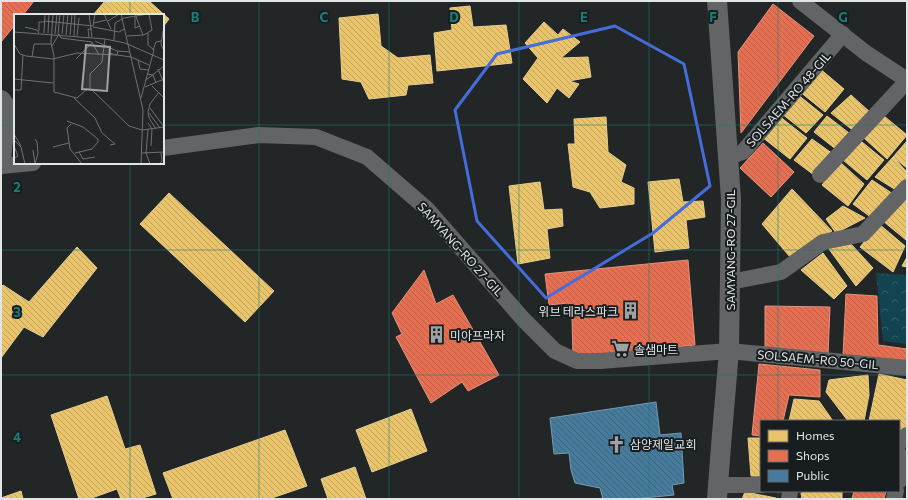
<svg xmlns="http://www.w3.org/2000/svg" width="908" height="500" font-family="Commissioner,'Noto Sans KR',sans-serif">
	<defs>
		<pattern id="forest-crowns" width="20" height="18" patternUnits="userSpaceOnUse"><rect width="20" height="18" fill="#124350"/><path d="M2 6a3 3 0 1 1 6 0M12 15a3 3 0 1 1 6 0" fill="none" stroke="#345e69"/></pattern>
		<pattern id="homes-back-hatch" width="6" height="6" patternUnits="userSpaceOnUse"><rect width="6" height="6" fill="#e9c46a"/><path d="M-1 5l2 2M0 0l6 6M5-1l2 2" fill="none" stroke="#c0a461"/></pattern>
		<pattern id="shops-back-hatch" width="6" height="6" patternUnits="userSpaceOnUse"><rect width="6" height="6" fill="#e76f51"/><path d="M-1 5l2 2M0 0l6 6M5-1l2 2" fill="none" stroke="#b6624d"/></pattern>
		<pattern id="public-back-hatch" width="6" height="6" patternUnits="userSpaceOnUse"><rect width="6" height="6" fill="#457b9d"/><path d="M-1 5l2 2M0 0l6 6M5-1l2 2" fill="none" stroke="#456375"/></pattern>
	</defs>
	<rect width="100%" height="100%" fill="#232627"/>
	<path fill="url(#forest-crowns)" d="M 876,273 L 907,275 L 907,344 L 883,341 Z"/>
	<path fill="url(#homes-back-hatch)" stroke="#e7ce8f" d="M 105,1 L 149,1 L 169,19 L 163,27 L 163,15 L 93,15 Z
		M 470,6 L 473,27 L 506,25 L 512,63 L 437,71 L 434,33 L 452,30 L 450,8 Z
		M 378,14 L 381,46 L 398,58 L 430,55 L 433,83 L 408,85 L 406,95 L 369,99 L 361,82 L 342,79 L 339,18 Z
		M 544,22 L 558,35 L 563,29 L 580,42 L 561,58 L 588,57 L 591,77 L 569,81 L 579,84 L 569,98 L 557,88 L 547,103 L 523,79 L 538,58 L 525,43 Z
		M 819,68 L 844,89 L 825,112 L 799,91 Z
		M 797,94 L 823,115 L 806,133 L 781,113 Z
		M 851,95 L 871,113 L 855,132 L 831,113 Z
		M 779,116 L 807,138 L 790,159 L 762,137 Z
		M 827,116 L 849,133 L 837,150 L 814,132 Z
		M 884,116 L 907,135 L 887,159 L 864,138 Z
		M 606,117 L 608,152 L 626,165 L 621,182 L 634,188 L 634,204 L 600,208 L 590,192 L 573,187 L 568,144 L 575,144 L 574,119 Z
		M 812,139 L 833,154 L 814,175 L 794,160 Z
		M 907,141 L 907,168 L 893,157 Z
		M 862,142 L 884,160 L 867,180 L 843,160 Z
		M 893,157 L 907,172 L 907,179 L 896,190 L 875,177 Z
		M 840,162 L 864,184 L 848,206 L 822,185 Z
		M 679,179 L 683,202 L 703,201 L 705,217 L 686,220 L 689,248 L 655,252 L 648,182 Z
		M 872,180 L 893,194 L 872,218 L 853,204 Z
		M 540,182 L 544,210 L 562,209 L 563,226 L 547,229 L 550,258 L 518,264 L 509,186 Z
		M 792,189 L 832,231 L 790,257 L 762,224 Z
		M 169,193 L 274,291 L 245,322 L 140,224 Z
		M 907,197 L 907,239 L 906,240 L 883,221 Z
		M 843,206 L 865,218 L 836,233 L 826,219 Z
		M 879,224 L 905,246 L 893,272 L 860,247 Z
		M 851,244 L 873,268 L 856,286 L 826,245 Z
		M 77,247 L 97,268 L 43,337 L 24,327 L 1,358 L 1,287 L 3,285 L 29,302 Z
		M 823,253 L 847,286 L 834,299 L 801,270 Z
		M 907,257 L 907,267 L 902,266 Z
		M 879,374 L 907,380 L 907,424 L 905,432 L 899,432 L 899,421 L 869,421 Z
		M 868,375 L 869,395 L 864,421 L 848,421 L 826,392 L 829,380 Z
		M 107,396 L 125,449 L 140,445 L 156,494 L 139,499 L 121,499 L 117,489 L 89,499 L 79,499 L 51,415 Z
		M 794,399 L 819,401 L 833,421 L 789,421 Z
		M 411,409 L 427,451 L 372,472 L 356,430 Z
		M 285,430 L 307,486 L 269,499 L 173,499 L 163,473 Z
		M 748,438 L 761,438 L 761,476 L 751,476 Z
		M 355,467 L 366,499 L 328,499 L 321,479 Z
		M 21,491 L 23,499 L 1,499 L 1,498 Z
		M 810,491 L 842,491 L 842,499 L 802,499 L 801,493 Z
		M 745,492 L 776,498 L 776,499 L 742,499 Z"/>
	<path fill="url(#shops-back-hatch)" stroke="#e6927e" d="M 1,1 L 34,1 L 23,15 L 15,15 L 15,25 L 1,42 Z
		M 773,4 L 814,36 L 741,133 L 738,52 Z
		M 763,143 L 794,172 L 771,197 L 740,168 Z
		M 688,260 L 695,345 L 573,359 L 572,318 L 568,303 L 549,305 L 545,274 Z
		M 424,270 L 436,304 L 453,295 L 499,375 L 468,391 L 462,382 L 431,403 L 396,337 L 402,334 L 392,313 Z
		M 846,294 L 877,296 L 878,345 L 907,349 L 907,363 L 843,356 Z
		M 765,306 L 830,307 L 828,355 L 765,349 Z
		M 759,364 L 820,370 L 820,397 L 789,395 L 783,421 L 761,421 L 761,436 L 752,435 Z
		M 854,491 L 886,491 L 884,499 L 852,499 Z"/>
	<path fill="url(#public-back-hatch)" stroke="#749bb3" d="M 656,402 L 660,435 L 681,433 L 684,483 L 672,485 L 674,495 L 634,499 L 603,499 L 600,488 L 575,483 L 571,470 L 569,453 L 554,454 L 550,418 Z"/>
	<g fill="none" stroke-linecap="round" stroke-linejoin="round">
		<path stroke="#626465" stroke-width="16" d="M 800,1 L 866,53 L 907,80
			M 163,148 L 259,135 L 316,137 L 367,157 L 427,209 L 523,319 L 555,351 L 577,361 L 600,361 L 729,351 L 907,368
			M 728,157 L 743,152 L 843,34
			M 1,166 L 33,163
			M 820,175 L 907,81
			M 730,282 L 781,272 L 823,242 L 863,234 L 907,187
			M 899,443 L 907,435
			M 899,454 L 901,472 L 899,481
			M 718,485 L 761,485
			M 789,499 L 790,491
			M 894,499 L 896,491"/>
		<path stroke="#626465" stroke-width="20" d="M 717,1 L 731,199 L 729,351 L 721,446 L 717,499
			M 1,100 L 6,107 L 1,161"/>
	</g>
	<path fill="none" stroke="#446cdb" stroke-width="3" stroke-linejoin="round" d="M 615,26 L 684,64 L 710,186 L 653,233 L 546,298 L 477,221 L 455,110 L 497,54 Z"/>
	<path fill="none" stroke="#1a7c74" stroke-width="1" stroke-opacity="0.55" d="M 130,1 L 130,15M 259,1 L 259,499M 389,1 L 389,499M 519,1 L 519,499M 649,1 L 649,499M 778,1 L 778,421M 1,125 L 15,125M 163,125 L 907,125M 130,163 L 130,499M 1,250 L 907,250M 1,375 L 907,375M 778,491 L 778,499"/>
	<defs>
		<symbol id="building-bare" viewBox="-9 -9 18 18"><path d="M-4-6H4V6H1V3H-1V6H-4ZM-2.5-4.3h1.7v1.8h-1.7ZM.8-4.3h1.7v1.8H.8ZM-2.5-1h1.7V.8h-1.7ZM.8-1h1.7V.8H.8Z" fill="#9fa2a3" stroke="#181d1f" stroke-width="2.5" paint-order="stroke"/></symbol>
		<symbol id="supermarket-bare" viewBox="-9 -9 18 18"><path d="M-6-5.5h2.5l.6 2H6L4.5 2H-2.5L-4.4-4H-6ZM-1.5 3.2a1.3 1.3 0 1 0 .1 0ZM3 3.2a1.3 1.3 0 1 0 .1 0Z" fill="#9fa2a3" stroke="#181d1f" stroke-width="2.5" paint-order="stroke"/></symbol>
		<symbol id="church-bare" viewBox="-9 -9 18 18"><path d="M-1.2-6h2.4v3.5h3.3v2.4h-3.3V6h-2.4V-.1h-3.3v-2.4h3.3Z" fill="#9fa2a3" stroke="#181d1f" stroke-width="2.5" paint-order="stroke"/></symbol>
	</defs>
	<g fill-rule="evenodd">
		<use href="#building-bare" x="618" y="298" width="25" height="25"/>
		<use href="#building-bare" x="424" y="322" width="25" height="25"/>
		<use href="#supermarket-bare" x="608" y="336" width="25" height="25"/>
		<use href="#church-bare" x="604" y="432" width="25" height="25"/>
	</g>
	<g text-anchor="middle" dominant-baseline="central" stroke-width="4" stroke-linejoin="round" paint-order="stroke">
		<g font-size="12" fill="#e2e5e6" stroke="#181d1f">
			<text transform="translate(788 99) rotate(-49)">SOLSAEM-RO 48-GIL</text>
			<text transform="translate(461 249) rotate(48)">SAMYANG-RO 27-GIL</text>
			<text transform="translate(730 250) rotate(-90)">SAMYANG-RO 27-GIL</text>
			<text transform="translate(818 359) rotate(5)">SOLSAEM-RO 50-GIL</text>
		</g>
		<g font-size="12" fill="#e2e5e6" stroke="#181d1f" text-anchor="start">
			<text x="618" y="311" text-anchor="end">위브 테라스파크</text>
			<text x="450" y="335">미아프라자</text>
			<text x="634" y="349">솔샘마트</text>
			<text x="630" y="444">삼양제일교회</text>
		</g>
	</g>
	<g transform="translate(14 14)">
		<rect width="150" height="150" fill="#232627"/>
		<path fill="none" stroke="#6f7273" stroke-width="1" d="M 39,0 L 37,29 L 40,42 L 40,78 L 63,84 L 73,75 L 78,76 L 115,112 L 128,116 L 150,113M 75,0 L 78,23M 90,0 L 97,15M 107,0 L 129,96 L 127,150M 121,0 L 129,21M 135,0 L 138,16M 121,3 L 121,14 L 126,12M 31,7 L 79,12 L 81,0M 94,7 L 105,0M 80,9 L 92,6M 11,13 L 23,16 L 25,19M 79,13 L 105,18 L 110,15M 25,17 L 25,8 L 31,8M 149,17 L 147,30 L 149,35M 0,18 L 91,25 L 111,29 L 150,46M 30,19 L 31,0M 34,19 L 35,0M 41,20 L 43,0M 44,20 L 46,0M 48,20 L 50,0M 52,21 L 54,0M 56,21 L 58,0M 60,22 L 61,0M 63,22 L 65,4M 113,22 L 130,21 L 138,16M 75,24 L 74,15 L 78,15M 81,27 L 103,37 L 116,38M 100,27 L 101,9 L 110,4 L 134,0M 0,30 L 6,40 L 12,42 L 39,45 L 63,39 L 103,41 L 117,43 L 135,51M 38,32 L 45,20 L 47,24 L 78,28 L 85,41M 139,36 L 142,28 L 147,27M 95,39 L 103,41 L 104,37M 18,43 L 20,30 L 37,30M 62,45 L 78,29M 124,46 L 126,55 L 134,56M 144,55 L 150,69M 133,60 L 139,61 L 142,69M 0,65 L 39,69M 132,66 L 150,52M 138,72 L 150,84M 131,73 L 150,65M 0,76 L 7,76 L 9,41M 76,76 L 76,60 L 88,48 L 91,25M 60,84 L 81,104 L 88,119 L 101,130 L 96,131M 127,84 L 140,36 L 134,31 L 134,19M 136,94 L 150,113M 135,99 L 146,114M 53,107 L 69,113 L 84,125 L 84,128 L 78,135 L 61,139M 134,109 L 138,115 L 137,132M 57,110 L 53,114 L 56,135 L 68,150M 134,115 L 132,139 L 136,150M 142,115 L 135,104 L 134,98 L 136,90 L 145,78M 0,120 L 7,132M 21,125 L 23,128 L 24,139 L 21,150M 0,126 L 7,133 L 11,150M 0,132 L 4,142 L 0,144M 39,133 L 55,129M 19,136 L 21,150M 65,138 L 69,145 L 81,143M 127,139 L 150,138M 145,150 L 148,147 L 147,139"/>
		<path fill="#9fa2a3" fill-opacity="0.15" stroke="#9fa2a3" stroke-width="2" d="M 72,31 L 96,33 L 93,77 L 68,75 Z"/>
		<rect width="150" height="150" fill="none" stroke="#e2e5e6" stroke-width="2"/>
	</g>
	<g font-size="13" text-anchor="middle" font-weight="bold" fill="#1a7c74" stroke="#181d1f" stroke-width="4" stroke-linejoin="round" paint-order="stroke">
		<text x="195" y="22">B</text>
		<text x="324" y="22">C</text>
		<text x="454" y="22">D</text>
		<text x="584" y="22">E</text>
		<text x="713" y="22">F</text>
		<text x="843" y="22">G</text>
		<text x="17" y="192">2</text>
		<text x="17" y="317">3</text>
		<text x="17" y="442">4</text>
	</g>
	<rect width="908" height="500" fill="none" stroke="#e2e5e6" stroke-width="4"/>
	<rect x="760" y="420" width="140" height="72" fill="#181d1f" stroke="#696d6f"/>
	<rect x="768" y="430" width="20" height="12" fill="#e9c46a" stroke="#696d6f"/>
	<text x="796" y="440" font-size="12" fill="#e2e5e6">Homes</text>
	<rect x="768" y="450" width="20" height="12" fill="#e76f51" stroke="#696d6f"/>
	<text x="796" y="460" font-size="12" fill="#e2e5e6">Shops</text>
	<rect x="768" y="470" width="20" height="12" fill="#457b9d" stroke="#696d6f"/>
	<text x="796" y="480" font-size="12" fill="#e2e5e6">Public</text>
</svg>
